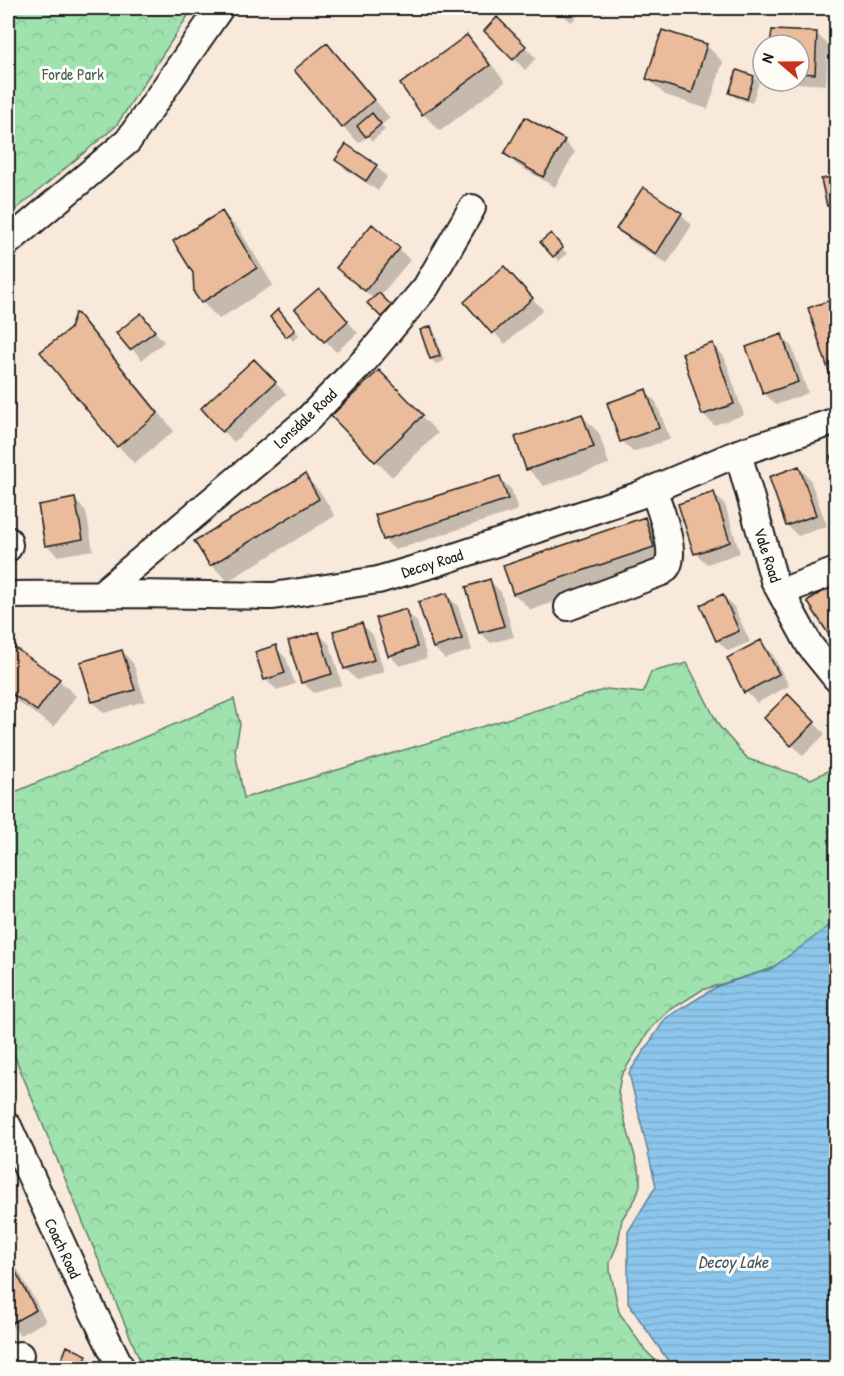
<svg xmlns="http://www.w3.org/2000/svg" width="844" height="1376" font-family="'Patrick Hand',sans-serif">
	<defs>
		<pattern id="forest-crowns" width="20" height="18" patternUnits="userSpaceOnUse" patternTransform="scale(1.5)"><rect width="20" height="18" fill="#9fe2ae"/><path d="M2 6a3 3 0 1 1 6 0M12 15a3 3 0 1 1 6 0" fill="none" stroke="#88c195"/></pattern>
		<pattern id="water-rules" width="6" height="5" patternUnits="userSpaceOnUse" patternTransform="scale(1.5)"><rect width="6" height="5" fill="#8dc6ec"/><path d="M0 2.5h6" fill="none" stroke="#79aaca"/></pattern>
	</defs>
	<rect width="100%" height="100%" fill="#f8e9db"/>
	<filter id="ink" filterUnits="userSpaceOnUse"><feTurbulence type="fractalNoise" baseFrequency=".0167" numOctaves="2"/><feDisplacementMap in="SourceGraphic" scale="12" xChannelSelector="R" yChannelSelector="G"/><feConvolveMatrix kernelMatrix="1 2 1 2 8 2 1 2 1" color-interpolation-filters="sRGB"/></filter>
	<g filter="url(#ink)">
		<path fill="url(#forest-crowns)" stroke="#5e7f65" stroke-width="1.5" d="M 8,8 L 193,8 L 116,126 L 8,216 Z
			M 687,663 L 719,726 L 748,759 L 811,779 L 836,767 L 836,914 L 825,932 L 770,969 L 702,990 L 670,1010 L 656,1023 L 647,1034 L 621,1076 L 618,1092 L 626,1125 L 640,1174 L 640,1185 L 636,1198 L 622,1219 L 618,1243 L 610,1262 L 610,1270 L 619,1312 L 644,1349 L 663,1368 L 143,1368 L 8,1040 L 8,795 L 234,699 L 240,724 L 235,751 L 244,798 L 607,689 L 643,693 L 651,672 Z"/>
		<path fill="url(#water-rules)" stroke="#608299" stroke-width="1.5" d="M 836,919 L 836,1368 L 673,1368 L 628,1303 L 628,1232 L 656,1186 L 629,1073 L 666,1018 L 718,986 L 771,969 L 833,923 Z"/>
		<path fill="#0003" d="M 557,8 L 587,8 L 571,22 Z
			M 497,19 L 536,58 L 525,70 L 486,31 Z
			M 817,34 L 828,45 L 826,85 L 781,82 L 780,81 L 799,81 L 799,45 L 772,45 Z
			M 467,36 L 483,53 L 505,82 L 440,131 L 423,114 Z
			M 327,45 L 344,62 L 390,118 L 381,125 L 385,130 L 372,141 L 368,136 L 359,143 L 343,127 Z
			M 706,45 L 723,62 L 708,109 L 665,95 L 648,79 Z
			M 754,77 L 759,82 L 752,103 L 736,98 L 731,93 Z
			M 564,141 L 575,152 L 555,187 L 517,165 L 505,154 Z
			M 346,146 L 376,166 L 387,177 L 378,191 L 348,171 L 337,160 Z
			M 836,177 L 836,214 L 828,206 L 823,180 Z
			M 222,213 L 239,229 L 273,285 L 219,319 L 202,302 L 196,293 Z
			M 681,214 L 692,225 L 667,264 L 629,240 L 618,229 Z
			M 556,241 L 567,254 L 559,261 L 554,256 Z
			M 399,249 L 410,260 L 380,296 L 396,312 L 387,321 L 370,304 L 374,299 L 349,279 Z
			M 515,279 L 543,310 L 505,344 L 466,302 Z
			M 836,299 L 836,377 L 831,371 L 810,308 Z
			M 330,301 L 358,333 L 336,352 L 297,309 Z
			M 141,315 L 164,342 L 142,360 L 118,333 Z
			M 78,316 L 95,333 L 174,431 L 134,463 L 118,446 L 72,330 Z
			M 283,316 L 299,335 L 293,341 L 272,317 Z
			M 430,328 L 435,333 L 444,361 L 436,364 L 431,359 Z
			M 781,335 L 792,347 L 808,393 L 776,405 L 764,393 Z
			M 713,345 L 724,356 L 744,415 L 714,425 L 703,414 Z
			M 265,372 L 286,394 L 234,442 L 223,431 Z
			M 379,372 L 438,433 L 392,477 L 376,461 Z
			M 645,391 L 656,402 L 670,439 L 633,452 L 622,441 Z
			M 582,416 L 599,433 L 609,464 L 544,486 L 528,469 Z
			M 799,467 L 810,479 L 827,526 L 798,536 L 787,525 Z
			M 305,476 L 321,493 L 335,516 L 228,581 L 211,565 Z
			M 499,478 L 511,489 L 518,510 L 395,550 L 384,539 Z
			M 714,494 L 725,505 L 740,553 L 707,564 L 695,553 Z
			M 75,500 L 86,511 L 93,550 L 58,556 L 46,545 Z
			M 644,519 L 661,536 L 670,563 L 531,610 L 514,594 Z
			M 490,581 L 501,592 L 514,637 L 491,643 L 480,632 Z
			M 834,586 L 836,588 L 836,642 L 832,637 Z
			M 447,595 L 458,606 L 472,650 L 445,659 L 434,648 Z
			M 723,596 L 734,607 L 750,642 L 728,651 L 717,640 Z
			M 406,611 L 417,622 L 427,658 L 400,666 L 389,655 Z
			M 362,624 L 373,635 L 384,672 L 357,680 L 346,669 L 335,632 Z
			M 319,634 L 330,645 L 342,685 L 314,693 L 302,682 Z
			M 761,642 L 772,653 L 789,686 L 757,703 L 746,692 Z
			M 8,644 L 59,680 L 76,696 L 54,727 L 8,695 Z
			M 275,647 L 286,658 L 295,684 L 277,690 L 265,679 Z
			M 122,651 L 133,663 L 145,701 L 104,713 L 93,702 Z
			M 788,697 L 825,734 L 803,756 L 766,718 Z
			M 8,1259 L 18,1270 L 46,1321 L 20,1335 L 8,1322 Z
			M 86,1356 L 91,1361 L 88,1368 L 66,1368 L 62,1364 Z"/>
		<path fill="#ebbc9b" stroke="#1c1c1c" stroke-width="1.5" d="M 497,17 L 526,46 L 513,60 L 484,31 Z
			M 662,30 L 707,44 L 692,93 L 646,79 Z
			M 772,30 L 817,32 L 815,74 L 799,73 L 799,45 L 770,45 Z
			M 467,35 L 490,65 L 422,115 L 400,84 Z
			M 327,43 L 374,100 L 342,128 L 294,70 Z
			M 737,70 L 754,76 L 747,99 L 729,93 Z
			M 372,113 L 381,124 L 366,137 L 357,126 Z
			M 525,117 L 565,140 L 543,177 L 504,154 Z
			M 346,144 L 377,165 L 366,181 L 335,160 Z
			M 836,176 L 836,204 L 827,206 L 821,179 Z
			M 643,187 L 682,213 L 656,254 L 616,229 Z
			M 222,211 L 257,268 L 201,303 L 194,293 L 193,273 L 173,241 Z
			M 372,224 L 400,248 L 365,291 L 336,268 Z
			M 551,233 L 563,248 L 553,257 L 540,242 Z
			M 504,266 L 533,298 L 492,334 L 464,302 Z
			M 319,288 L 348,321 L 324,342 L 295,309 Z
			M 379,293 L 392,306 L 381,317 L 367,303 Z
			M 836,298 L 836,370 L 829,372 L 808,308 Z
			M 278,309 L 295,330 L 286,337 L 270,317 Z
			M 75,313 L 78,314 L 158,413 L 117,447 L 40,352 L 70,329 Z
			M 141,313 L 155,331 L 130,350 L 116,333 Z
			M 431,326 L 440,356 L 430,359 L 420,330 Z
			M 782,334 L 798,382 L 763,394 L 746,347 Z
			M 713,343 L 734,404 L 702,415 L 682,353 Z
			M 254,359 L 276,382 L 222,432 L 201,408 Z
			M 379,370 L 423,415 L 375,462 L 331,416 Z
			M 646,389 L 659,428 L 620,442 L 607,403 Z
			M 582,414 L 594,447 L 526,470 L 515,437 Z
			M 836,454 L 836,475 L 830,456 Z
			M 799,466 L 816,515 L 786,526 L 769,477 Z
			M 305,474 L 319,499 L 210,566 L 194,541 Z
			M 500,476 L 508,499 L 383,540 L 375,515 Z
			M 714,492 L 730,542 L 694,554 L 678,504 Z
			M 75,498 L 83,539 L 45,546 L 38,505 Z
			M 645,517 L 654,547 L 513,594 L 503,566 Z
			M 490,579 L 504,626 L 479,633 L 466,587 Z
			M 834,584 L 836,587 L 836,635 L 831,638 L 807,601 Z
			M 447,593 L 462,639 L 433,648 L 418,602 Z
			M 723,594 L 739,631 L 716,641 L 700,605 Z
			M 406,609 L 417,647 L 388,656 L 376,618 Z
			M 362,623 L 374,660 L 344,669 L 333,631 Z
			M 319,632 L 332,674 L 301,683 L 288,641 Z
			M 761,640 L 779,674 L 744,693 L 727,658 Z
			M 8,643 L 60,679 L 37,711 L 8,691 Z
			M 276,645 L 285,673 L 264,680 L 255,652 Z
			M 122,650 L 135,690 L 92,702 L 80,662 Z
			M 788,694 L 815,722 L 791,746 L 764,718 Z
			M 8,1257 L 36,1310 L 8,1325 Z
			M 67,1346 L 87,1355 L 81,1368 L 70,1368 L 60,1364 Z"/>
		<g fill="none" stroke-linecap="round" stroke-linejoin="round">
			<defs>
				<path id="minor" d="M 8,242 L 128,141 L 220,8
					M 738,453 L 774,580 L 810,646 L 836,678
					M 8,540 L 9,545 L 8,548
					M 781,592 L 836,571
					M 101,594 L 306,421 L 365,360 L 426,287 L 472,208
					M 8,595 L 131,594 L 273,596 L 378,580 L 439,562 L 637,496 L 738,453 L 836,421
					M 568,607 L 662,572 C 665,569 667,568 668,565 C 676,548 659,506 653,489
					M 8,1126 L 86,1297 L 121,1368
					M 8,1357 L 20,1355"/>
			</defs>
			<use href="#minor" stroke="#1c1c1c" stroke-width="30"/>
			<use href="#minor" stroke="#fdfcf7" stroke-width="26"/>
		</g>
	</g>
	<g text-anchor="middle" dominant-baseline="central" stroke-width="6" stroke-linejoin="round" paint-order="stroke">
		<g font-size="16" fill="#4a614f" stroke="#fdfcf7">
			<text x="73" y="74">Forde Park</text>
		</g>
		<g font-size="16" fill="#1c1c1c" stroke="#fdfcf7">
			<text transform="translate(305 418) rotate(-43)">Lonsdale Road</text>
			<text transform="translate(768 555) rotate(72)">Vale Road</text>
			<text transform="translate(432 563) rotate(-17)">Decoy Road</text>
			<text transform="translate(63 1248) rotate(65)">Coach Road</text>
		</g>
		<g font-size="18" font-style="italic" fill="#445865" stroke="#fdfcf7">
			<text x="733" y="1261">Decoy Lake</text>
		</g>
	</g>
	<rect width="844" height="1376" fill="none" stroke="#fdfcf7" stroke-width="30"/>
	<rect x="15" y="15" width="814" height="1346" fill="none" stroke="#1c1c1c" stroke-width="2" filter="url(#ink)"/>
	<g transform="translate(781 63) rotate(290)"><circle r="28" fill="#fdfcf7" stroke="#a3a29f" stroke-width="1.5"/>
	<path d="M0-4.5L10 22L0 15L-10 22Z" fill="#c8321e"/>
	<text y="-9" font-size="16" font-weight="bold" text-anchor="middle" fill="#1c1c1c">N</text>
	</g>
</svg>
